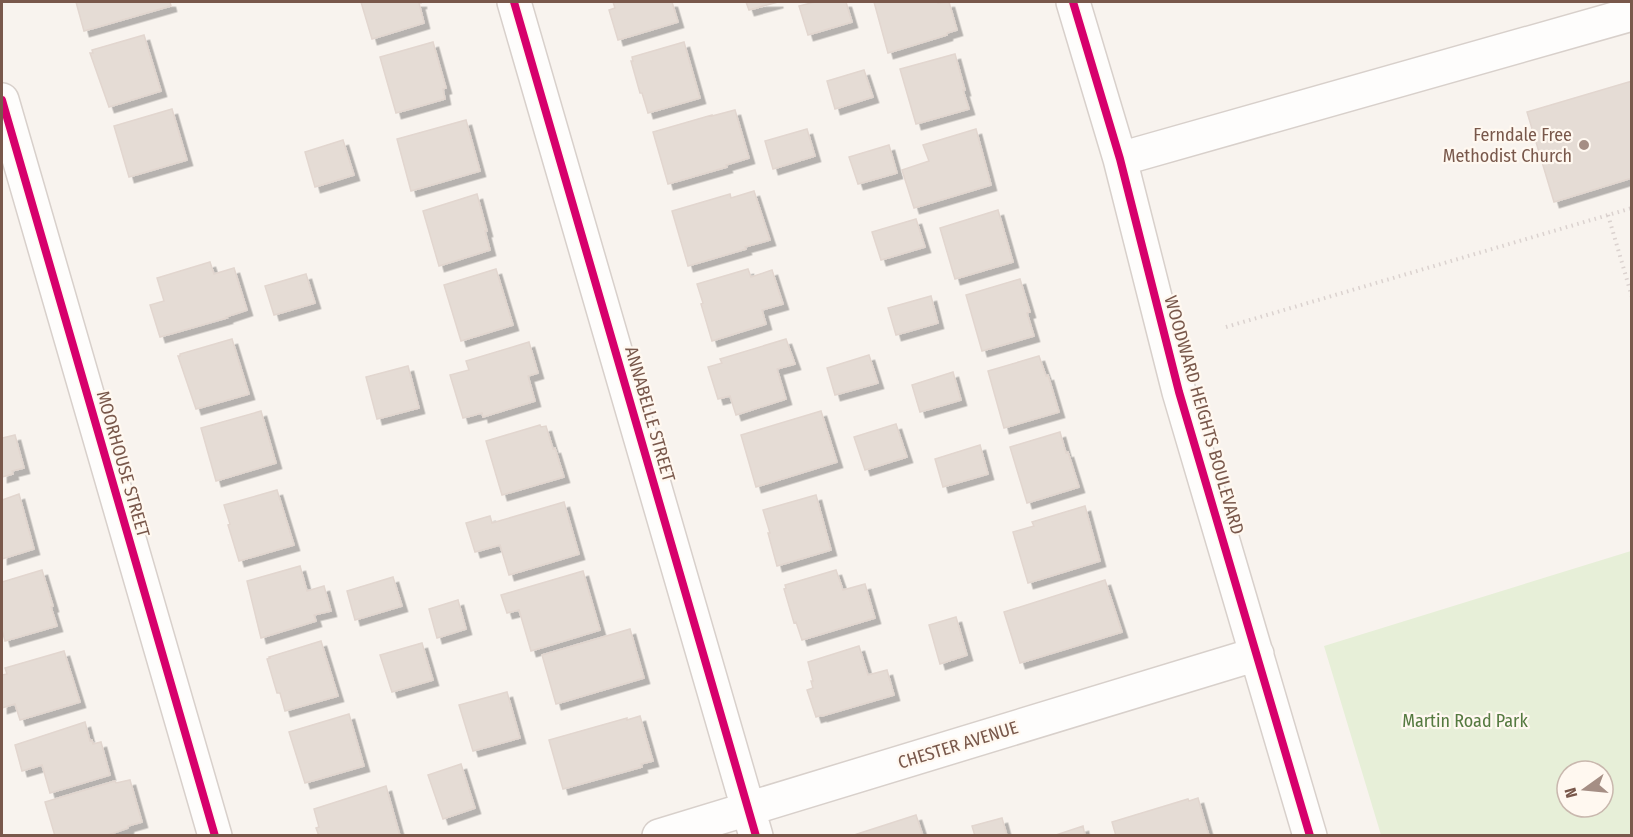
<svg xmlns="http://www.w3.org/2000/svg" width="1633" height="837" font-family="'Fira Sans Condensed',sans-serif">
	<defs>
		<filter id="shadow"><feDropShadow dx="5.5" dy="5.5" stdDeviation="0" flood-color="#0004"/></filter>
	</defs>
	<rect width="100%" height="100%" fill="#f8f3ee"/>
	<path fill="#e7efd8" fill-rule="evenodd" d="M 1631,551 L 1631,835 L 1381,835 L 1324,646 ZM 1567,771 L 1603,771 L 1603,807 L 1567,807 Z"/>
	<path fill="#e5dcd5" stroke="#e2d6cf" stroke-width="1.5" filter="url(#shadow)" d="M 76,2 L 170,2 L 171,6 L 84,31 Z
		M 361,2 L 421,2 L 421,3 L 419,3 L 424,23 L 372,39 Z
		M 613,2 L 672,2 L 678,22 L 618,40 L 609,10 L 615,8 Z
		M 746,2 L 778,2 L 749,10 Z
		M 815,2 L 846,2 L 852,22 L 808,35 L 799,6 Z
		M 874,2 L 938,2 L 938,3 L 949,2 L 957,30 L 947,33 L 947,35 L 888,53 Z
		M 144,35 L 161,91 L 109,107 L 90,53 L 93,53 L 92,50 Z
		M 433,42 L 446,88 L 443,89 L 445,99 L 396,113 L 380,57 Z
		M 684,42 L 700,98 L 648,113 L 642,93 L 640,93 L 631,61 L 633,61 L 632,57 Z
		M 955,54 L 965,90 L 963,90 L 969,109 L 916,124 L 900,69 Z
		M 864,70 L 873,97 L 835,109 L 827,81 Z
		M 1632,81 L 1632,178 L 1554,202 L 1527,112 Z
		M 172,109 L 187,160 L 129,177 L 114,126 Z
		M 735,110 L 749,158 L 726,165 L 727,167 L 668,184 L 653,132 L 712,115 L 712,116 Z
		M 466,120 L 480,171 L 411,191 L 397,139 Z
		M 807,129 L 815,156 L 773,169 L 765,141 Z
		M 976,129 L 991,185 L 914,208 L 902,170 L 929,161 L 923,145 Z
		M 343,140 L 354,175 L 315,187 L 305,152 Z
		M 889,145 L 897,173 L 858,184 L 849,157 Z
		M 754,191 L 770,240 L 745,247 L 746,249 L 688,266 L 672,211 L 730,194 L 731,198 Z
		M 477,194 L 487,231 L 485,231 L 490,250 L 439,266 L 423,211 Z
		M 998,210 L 1013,262 L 955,279 L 940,228 Z
		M 916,219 L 925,247 L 881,260 L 872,232 Z
		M 210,262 L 214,274 L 234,268 L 247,310 L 226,317 L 227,318 L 160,337 L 150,305 L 164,301 L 157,278 Z
		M 496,269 L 513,325 L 461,341 L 444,285 Z
		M 748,269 L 751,277 L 772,270 L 783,304 L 762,310 L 766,324 L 712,341 L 701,304 L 703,303 L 697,284 Z
		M 306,274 L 315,303 L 274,315 L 265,286 Z
		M 1020,279 L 1030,312 L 1027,313 L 1034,336 L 982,351 L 966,295 Z
		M 931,296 L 938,323 L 896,335 L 888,308 Z
		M 232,339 L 249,394 L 196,409 L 178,356 L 180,356 L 180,354 Z
		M 786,339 L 795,364 L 777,369 L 786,399 L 736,415 L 730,396 L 718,399 L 708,367 L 722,363 L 720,359 Z
		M 529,342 L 538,373 L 528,376 L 535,401 L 483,417 L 482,413 L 463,418 L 450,375 L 469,370 L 466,361 Z
		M 869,355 L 878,383 L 835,395 L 827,368 Z
		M 1039,356 L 1046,376 L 1048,375 L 1059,412 L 1004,428 L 988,371 Z
		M 408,366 L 419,408 L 377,419 L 366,377 Z
		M 953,372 L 961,400 L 920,412 L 912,385 Z
		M 261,411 L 276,463 L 216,481 L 201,428 Z
		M 821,411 L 837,462 L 756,487 L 741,435 Z
		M 896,424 L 907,457 L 865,470 L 854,437 Z
		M 540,425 L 541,427 L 546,426 L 553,449 L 555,448 L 564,477 L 502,495 L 486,441 Z
		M 1060,432 L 1066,453 L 1068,452 L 1079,487 L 1027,503 L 1010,447 Z
		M 15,435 L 24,468 L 12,471 L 13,474 L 2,477 L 2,438 Z
		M 980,445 L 988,474 L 943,487 L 935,459 Z
		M 277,490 L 294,545 L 239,561 L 228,525 L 230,524 L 224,505 Z
		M 19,494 L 34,549 L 2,559 L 2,500 Z
		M 816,495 L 831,550 L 777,566 L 768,533 L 770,533 L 763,510 Z
		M 564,502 L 579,554 L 509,575 L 500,545 L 475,552 L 466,523 L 490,516 L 492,523 Z
		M 1085,506 L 1100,561 L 1028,583 L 1013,532 L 1034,526 L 1032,522 Z
		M 300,566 L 307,591 L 324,586 L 331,611 L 314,615 L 316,621 L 261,638 L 247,581 Z
		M 42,570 L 53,606 L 51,607 L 57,626 L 5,641 L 2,630 L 2,582 Z
		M 836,570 L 843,590 L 865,584 L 875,618 L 802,640 L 796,622 L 794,623 L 784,589 L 786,588 L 785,585 Z
		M 583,571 L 600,630 L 531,651 L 519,610 L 507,613 L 501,595 Z
		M 393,577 L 402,606 L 355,620 L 347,591 Z
		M 1105,580 L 1122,632 L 1020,663 L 1004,612 Z
		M 458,600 L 466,629 L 437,638 L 429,609 Z
		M 956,617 L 967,655 L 940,664 L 929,625 Z
		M 630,629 L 644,678 L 556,704 L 542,655 Z
		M 321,641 L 338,696 L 285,711 L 280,693 L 277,693 L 267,659 L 270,658 L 269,657 Z
		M 422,643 L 433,680 L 392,692 L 380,655 Z
		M 859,646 L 868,675 L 887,670 L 894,695 L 822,716 L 822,715 L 816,717 L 807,690 L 813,688 L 811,681 L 813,681 L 808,662 Z
		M 64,651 L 80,702 L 20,720 L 15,704 L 2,708 L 2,675 L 7,674 L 5,668 Z
		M 507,692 L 520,738 L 473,751 L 459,705 Z
		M 349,714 L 364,766 L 305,783 L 289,732 Z
		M 640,716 L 653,761 L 641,764 L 642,767 L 563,789 L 549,740 L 627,718 L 627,720 Z
		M 85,722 L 90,741 L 92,740 L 93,744 L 101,742 L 110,775 L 50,793 L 42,765 L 22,771 L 15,745 Z
		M 461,764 L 475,808 L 443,819 L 428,775 Z
		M 130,780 L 142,822 L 128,826 L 128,828 L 105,836 L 55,836 L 45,802 L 115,781 L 116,783 Z
		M 386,786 L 400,836 L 319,836 L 316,828 L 319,827 L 314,809 Z
		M 1198,798 L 1209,836 L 1116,836 L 1112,822 L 1188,799 L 1189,801 Z
		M 916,815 L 923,836 L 851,836 Z
		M 1002,818 L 1007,836 L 975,836 L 972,826 Z
		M 1083,826 L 1085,836 L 1053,836 Z"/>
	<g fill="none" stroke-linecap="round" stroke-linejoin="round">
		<defs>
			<path id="minor" d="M 514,2 L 756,836
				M 1073,2 L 1120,159 L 1179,392 L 1310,836
				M 2,100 L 215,836
				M 1120,159 L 1632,14
				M 659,836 L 1257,654"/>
		</defs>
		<use href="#minor" stroke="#d8d0cb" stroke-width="36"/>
		<path stroke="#dbd2cf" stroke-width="4" stroke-dasharray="1.5 4.5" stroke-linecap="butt" d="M 1608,215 L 1632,297
			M 1226,327 L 1632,208"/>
		<use href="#minor" stroke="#fefdfc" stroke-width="33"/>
		<defs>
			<path id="cycleway" d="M 514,2 L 756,836
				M 1073,2 L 1120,159 L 1179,392 L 1310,836
				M 2,100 L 215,836"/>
		</defs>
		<use href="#cycleway" stroke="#fff8f0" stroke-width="11"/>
		<use href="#cycleway" stroke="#d6006c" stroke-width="8"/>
	</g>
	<circle fill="#a58e84" stroke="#fff8f0" stroke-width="2" cx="1584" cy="145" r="6"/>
	<g text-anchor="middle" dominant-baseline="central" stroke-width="4.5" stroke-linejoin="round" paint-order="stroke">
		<g font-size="18" fill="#79584b" stroke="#fff8f0" text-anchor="end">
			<text x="1572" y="135">Ferndale Free<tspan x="1572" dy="21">Methodist Church</tspan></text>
		</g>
		<g font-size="18" fill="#79584b" stroke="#fff8f0">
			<text transform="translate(650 414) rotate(74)">ANNABELLE STREET</text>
			<text transform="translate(1204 415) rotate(74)">WOODWARD HEIGHTS BOULEVARD</text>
			<text transform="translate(123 464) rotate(74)">MOORHOUSE STREET</text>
			<text transform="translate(958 745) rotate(-17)">CHESTER AVENUE</text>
		</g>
		<g font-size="18" fill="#557a40" stroke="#fff8f0">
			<text x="1465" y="721">Martin Road Park</text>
		</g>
	</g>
	<rect width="1633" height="837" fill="none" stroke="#79584b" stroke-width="6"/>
	<g transform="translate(1585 789) rotate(255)"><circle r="28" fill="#fff8f0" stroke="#c9b8ae" stroke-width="1.5"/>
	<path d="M0-4.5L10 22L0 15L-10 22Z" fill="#a58e84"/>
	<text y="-9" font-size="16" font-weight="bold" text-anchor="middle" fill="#79584b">N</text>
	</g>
</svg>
